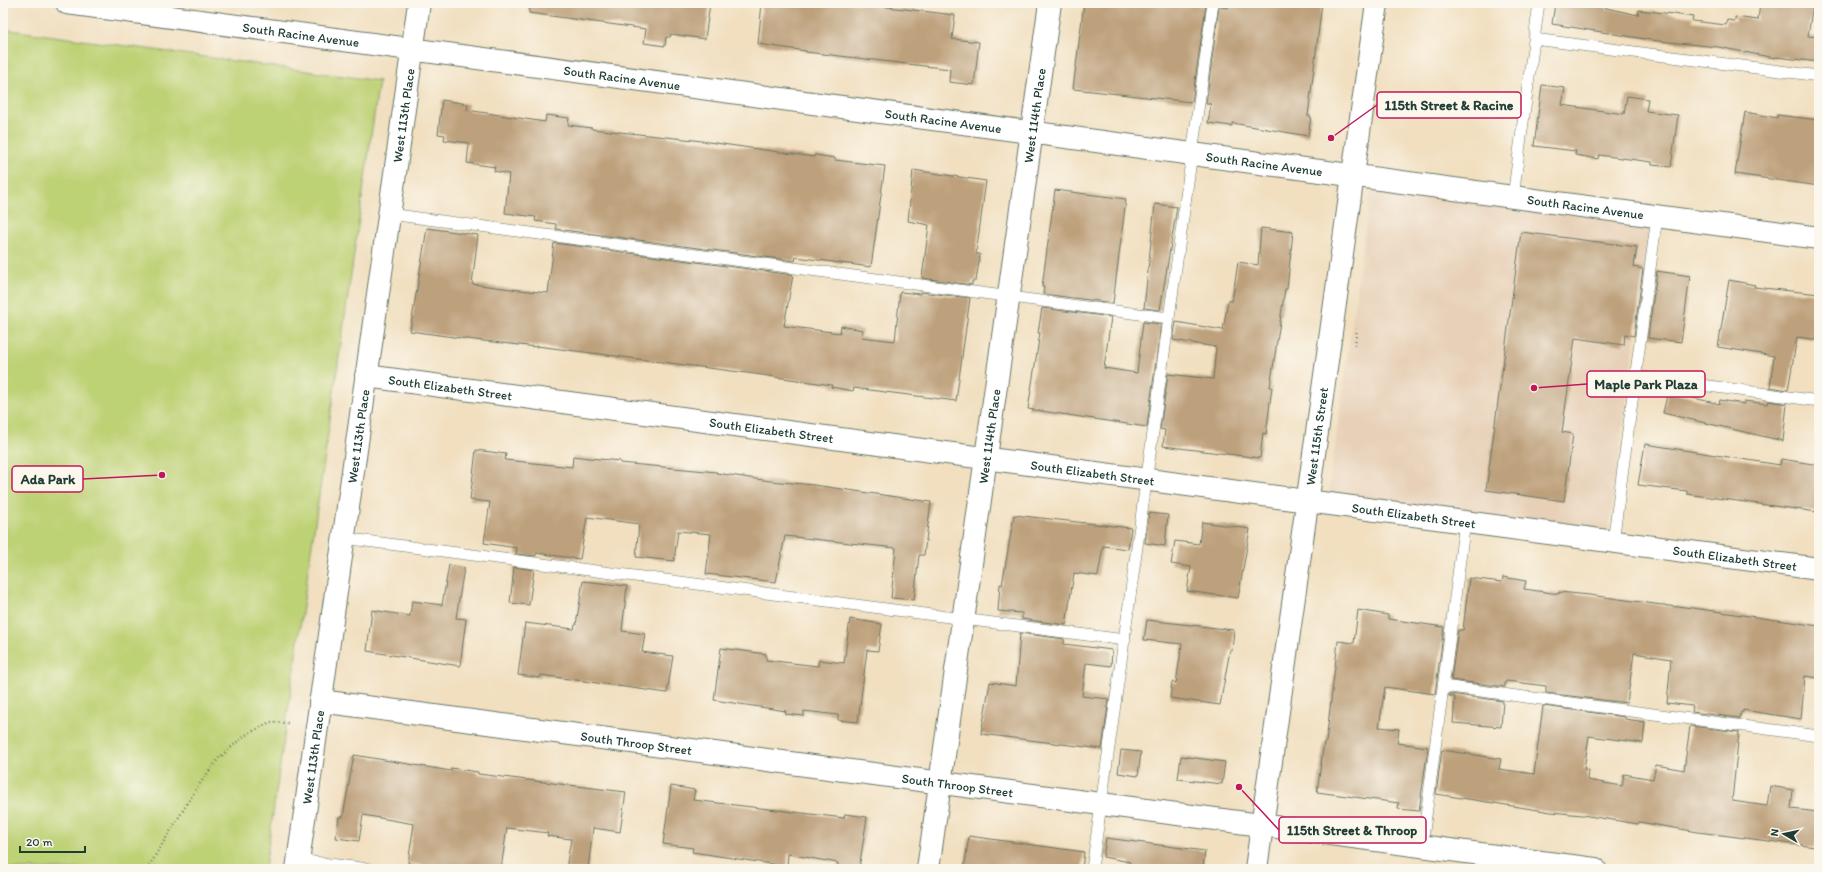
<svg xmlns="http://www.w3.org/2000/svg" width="1822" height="872" font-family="Itim,sans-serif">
	<rect width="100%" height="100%" fill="#fbf7ec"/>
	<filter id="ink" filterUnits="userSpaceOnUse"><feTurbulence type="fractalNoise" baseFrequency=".025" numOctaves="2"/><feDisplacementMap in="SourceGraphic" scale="8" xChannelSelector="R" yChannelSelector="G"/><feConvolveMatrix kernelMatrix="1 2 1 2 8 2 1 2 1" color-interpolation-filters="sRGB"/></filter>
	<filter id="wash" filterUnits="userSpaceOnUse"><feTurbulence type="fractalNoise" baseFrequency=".012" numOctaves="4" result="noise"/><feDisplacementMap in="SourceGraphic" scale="16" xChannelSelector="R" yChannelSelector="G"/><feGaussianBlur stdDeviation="0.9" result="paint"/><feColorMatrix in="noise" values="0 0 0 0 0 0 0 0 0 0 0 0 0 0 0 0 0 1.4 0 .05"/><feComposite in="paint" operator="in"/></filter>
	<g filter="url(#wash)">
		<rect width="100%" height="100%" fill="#f1dfc0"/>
		<path fill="#e7d0b7" d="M 1371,185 L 1651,223 L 1608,534 L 1328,496 Z
			M 1285,860 L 1354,869 L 1284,869 Z"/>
		<path fill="#bdd174" stroke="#6e8754" d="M 3,29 L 379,81 L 265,869 L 3,869 Z"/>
		<g id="blocks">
			<path fill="#bda07b" d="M 529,3 L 710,3 L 705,39 L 671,34 L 670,37 L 666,37 L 665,46 L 644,43 L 646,29 L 529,13 Z
				M 762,3 L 854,3 L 955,15 L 952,39 L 979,42 L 974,85 L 949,82 L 950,69 L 806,52 L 806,51 L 758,44 Z
				M 1084,3 L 1177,3 L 1206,6 L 1192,102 L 1073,89 Z
				M 1230,3 L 1322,3 L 1308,116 L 1311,116 L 1308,136 L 1232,123 L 1232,126 L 1208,123 L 1211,104 L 1206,104 L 1219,7 L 1228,8 Z
				M 1555,3 L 1581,3 L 1606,7 L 1606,8 L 1638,15 L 1639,10 L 1673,14 L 1693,17 L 1692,21 L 1726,25 L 1727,20 L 1735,21 L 1735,17 L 1758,20 L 1760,3 L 1813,3 L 1808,36 L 1819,37 L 1819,62 L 1776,57 L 1775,58 L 1718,47 L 1658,41 L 1552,24 Z
				M 1542,85 L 1565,88 L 1562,105 L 1624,114 L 1627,96 L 1648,99 L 1646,111 L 1678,115 L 1671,167 L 1652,165 L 1652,162 L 1599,155 L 1598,159 L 1575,155 L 1576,151 L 1534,146 Z
				M 442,100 L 468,104 L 467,110 L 545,122 L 546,115 L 569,118 L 568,125 L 592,128 L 592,129 L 694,140 L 814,157 L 815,155 L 835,158 L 835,160 L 885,166 L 871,267 L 796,257 L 795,261 L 556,229 L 556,224 L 535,221 L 536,217 L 505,213 L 509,174 L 494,171 L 495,167 L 467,163 L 469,143 L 444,140 L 445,135 L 438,134 Z
				M 1745,112 L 1777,118 L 1777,115 L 1819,120 L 1819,186 L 1735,174 Z
				M 913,170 L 986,181 L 976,254 L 980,254 L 976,281 L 972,281 L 972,285 L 922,278 L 929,225 L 908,221 Z
				M 1055,190 L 1126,199 L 1113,303 L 1043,294 L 1044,287 L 1042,287 Z
				M 1155,204 L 1177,207 L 1160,310 L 1144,308 Z
				M 427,228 L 478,235 L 472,284 L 511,289 L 548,293 L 554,243 L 793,275 L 784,326 L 840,333 L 841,326 L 863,330 L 861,337 L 895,341 L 900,292 L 920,294 L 920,292 L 970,298 L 956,401 L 854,388 L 853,391 L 831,387 L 832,385 L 755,374 L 537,346 L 537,347 L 475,340 L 410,331 Z
				M 1261,228 L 1293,232 L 1287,289 L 1285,289 L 1270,387 L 1272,387 L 1266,434 L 1263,433 L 1260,458 L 1163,446 L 1165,430 L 1160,429 L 1168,374 L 1213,379 L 1216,347 L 1173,340 L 1176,322 L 1223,330 L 1228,301 L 1232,301 L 1238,262 L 1258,265 Z
				M 1521,232 L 1637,247 L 1634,267 L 1643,269 L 1634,336 L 1625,334 L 1624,345 L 1575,338 L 1562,432 L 1573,434 L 1564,501 L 1486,490 Z
				M 1657,271 L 1690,276 L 1681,342 L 1648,338 Z
				M 1729,280 L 1755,285 L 1754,287 L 1819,294 L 1819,340 L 1797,337 L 1788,390 L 1770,387 L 1774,356 L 1718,347 Z
				M 1042,308 L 1111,317 L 1104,368 L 1137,373 L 1143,322 L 1161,324 L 1147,427 L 1028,409 L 1040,333 L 1038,333 Z
				M 1668,392 L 1719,404 L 1720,400 L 1744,404 L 1744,401 L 1767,404 L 1768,401 L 1787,404 L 1783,441 L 1663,413 Z
				M 1645,444 L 1780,465 L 1781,459 L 1819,465 L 1819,497 L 1817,512 L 1687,494 L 1687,491 L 1638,485 Z
				M 476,450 L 506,454 L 505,460 L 572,467 L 573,456 L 589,458 L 620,461 L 620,463 L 717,472 L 716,473 L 770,481 L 814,485 L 931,502 L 924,555 L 919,555 L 914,600 L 891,598 L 896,548 L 785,536 L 776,582 L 706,574 L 711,534 L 678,531 L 674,561 L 636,557 L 639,524 L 587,517 L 580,559 L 536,553 L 536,556 L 516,554 L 517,548 L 484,543 L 490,502 L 470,500 Z
				M 1149,513 L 1168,515 L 1165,546 L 1145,543 Z
				M 1014,515 L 1131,528 L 1128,549 L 1103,546 L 1098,576 L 1074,573 L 1066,625 L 1022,619 L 1022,613 L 998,611 L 1000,584 L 1002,585 Z
				M 1202,522 L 1250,529 L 1238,598 L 1187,591 L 1191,567 L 1171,564 L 1175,541 L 1199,544 Z
				M 449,565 L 464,568 L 456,618 L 466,619 L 460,666 L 367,651 L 372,610 L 410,616 L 412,601 L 442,605 Z
				M 514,567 L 534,570 L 529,605 L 510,603 Z
				M 1503,577 L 1526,581 L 1524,589 L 1559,594 L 1559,592 L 1590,595 L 1677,607 L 1677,606 L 1700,609 L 1819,626 L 1819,678 L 1805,676 L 1801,719 L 1743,710 L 1743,712 L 1741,712 L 1740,718 L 1692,712 L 1693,706 L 1667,703 L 1671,659 L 1634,653 L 1627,703 L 1546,693 L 1546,686 L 1507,681 L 1505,682 L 1505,687 L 1451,680 L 1458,630 L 1463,630 L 1469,578 L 1502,582 Z
				M 583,581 L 627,586 L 622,631 L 645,634 L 642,652 L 673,656 L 667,693 L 541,675 L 540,678 L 518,675 L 525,623 L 574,629 L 575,625 L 576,625 Z
				M 1358,610 L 1388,615 L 1388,619 L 1444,627 L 1435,694 L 1385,687 L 1379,727 L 1399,729 L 1397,743 L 1428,747 L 1419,811 L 1398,809 L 1399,803 L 1317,792 L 1324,742 L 1326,742 L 1338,641 L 1354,643 Z
				M 850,619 L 882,624 L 878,651 L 867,650 L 858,722 L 838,720 L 838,715 L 804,711 L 804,716 L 785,714 L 786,711 L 714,700 L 721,648 L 766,654 L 766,660 L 818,666 L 819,660 L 844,663 Z
				M 1147,620 L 1234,630 L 1232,651 L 1230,650 L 1220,705 L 1170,698 L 1172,682 L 1176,683 L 1182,644 L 1144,640 Z
				M 1020,633 L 1064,639 L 1064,644 L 1112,650 L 1111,666 L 1086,663 L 1082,696 L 1109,699 L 1102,749 L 981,734 L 990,682 L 1016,686 Z
				M 1449,694 L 1503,701 L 1501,727 L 1453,723 L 1455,697 L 1449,696 Z
				M 1543,706 L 1625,717 L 1625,719 L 1645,722 L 1643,743 L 1589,736 L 1584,769 L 1588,770 L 1587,780 L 1622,786 L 1624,774 L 1653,779 L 1656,765 L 1684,770 L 1690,726 L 1739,732 L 1732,801 L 1767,806 L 1770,786 L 1793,790 L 1791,809 L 1819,812 L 1815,847 L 1698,832 L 1639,822 L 1638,824 L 1582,815 L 1551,812 L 1436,794 L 1442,750 L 1501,759 L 1499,769 L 1534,774 Z
				M 1121,750 L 1141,752 L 1138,776 L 1118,773 Z
				M 354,755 L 451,771 L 451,768 L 478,772 L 478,774 L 626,792 L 620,832 L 593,828 L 588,869 L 566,869 L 571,839 L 547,836 L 548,833 L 507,828 L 501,869 L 444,869 L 408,863 L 414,824 L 363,815 L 359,841 L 336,838 L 339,817 L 343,817 Z
				M 1181,756 L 1225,762 L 1222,784 L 1178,779 Z
				M 671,786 L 695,790 L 693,800 L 844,818 L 845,814 L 867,817 L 859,869 L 837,869 L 838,863 L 788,854 L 787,866 L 765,863 L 692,852 L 693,848 L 663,844 Z
				M 969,836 L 1084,852 L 1082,869 L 964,869 Z
				M 1106,838 L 1205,851 L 1203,869 L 1129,869 L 1130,862 L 1103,857 Z"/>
		</g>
	</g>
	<g filter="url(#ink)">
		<use href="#blocks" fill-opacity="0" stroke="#687665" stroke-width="1"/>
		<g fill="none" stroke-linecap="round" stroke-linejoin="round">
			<defs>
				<path id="service" d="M 1534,39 L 1819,76
					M 1513,197 L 1539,3
					M 389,214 L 1169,318
					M 1635,376 L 1819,401
					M 343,538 L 1125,640
					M 1613,542 L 1657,217
					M 1443,686 L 1819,736
					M 1422,846 L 1465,522
					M 298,860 L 369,869
					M 1092,869 L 1213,3"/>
				<g id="minor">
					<path id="s1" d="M 67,3 L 1819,238"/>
					<path id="s2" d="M 366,376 L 1819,569"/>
					<path id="s3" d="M 320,701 L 1595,869"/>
					<path id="s4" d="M 297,869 L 419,3"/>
					<path id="s5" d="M 928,869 L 1050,3"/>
				</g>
				<g id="tertiary">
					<path id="s6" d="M 1256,869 L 1377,3"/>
				</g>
			</defs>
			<use href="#service" stroke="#687665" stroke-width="12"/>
			<use href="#minor" stroke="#687665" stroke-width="24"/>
			<use href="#tertiary" stroke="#687665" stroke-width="24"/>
			<path stroke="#687665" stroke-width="2.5" stroke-dasharray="1 3" stroke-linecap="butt" d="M 1355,345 L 1357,329
				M 147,869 L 198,786 L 219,758 L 244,736 L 270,722 L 288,723"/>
			<use href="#service" stroke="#fff" stroke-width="11"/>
			<use href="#minor" stroke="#fff" stroke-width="22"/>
			<use href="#tertiary" stroke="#fff" stroke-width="22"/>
		</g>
	</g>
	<g text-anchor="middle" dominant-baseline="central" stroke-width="3" stroke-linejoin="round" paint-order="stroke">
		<g font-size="13" fill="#1f3d34" stroke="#fbf7ec">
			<text stroke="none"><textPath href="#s1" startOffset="236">South Racine Avenue</textPath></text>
			<text stroke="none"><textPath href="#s1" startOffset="560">South Racine Avenue</textPath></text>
			<text stroke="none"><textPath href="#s4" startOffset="761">West 113th Place</textPath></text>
			<text stroke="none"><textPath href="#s5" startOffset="761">West 114th Place</textPath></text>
			<text stroke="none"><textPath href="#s1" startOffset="884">South Racine Avenue</textPath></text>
			<text stroke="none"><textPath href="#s1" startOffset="1208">South Racine Avenue</textPath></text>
			<text stroke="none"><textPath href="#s1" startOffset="1532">South Racine Avenue</textPath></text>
			<text stroke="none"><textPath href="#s2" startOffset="85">South Elizabeth Street</textPath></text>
			<text stroke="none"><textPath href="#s2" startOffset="409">South Elizabeth Street</textPath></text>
			<text stroke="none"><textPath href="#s4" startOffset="437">West 113th Place</textPath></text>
			<text stroke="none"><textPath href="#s5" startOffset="437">West 114th Place</textPath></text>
			<text stroke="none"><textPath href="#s6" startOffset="437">West 115th Street</textPath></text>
			<text stroke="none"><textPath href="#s2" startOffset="733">South Elizabeth Street</textPath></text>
			<text stroke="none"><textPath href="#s2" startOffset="1057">South Elizabeth Street</textPath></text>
			<text stroke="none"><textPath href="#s2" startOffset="1381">South Elizabeth Street</textPath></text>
			<text stroke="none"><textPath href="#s3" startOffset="319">South Throop Street</textPath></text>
			<text stroke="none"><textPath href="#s4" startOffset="113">West 113th Place</textPath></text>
			<text stroke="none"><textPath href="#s3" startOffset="643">South Throop Street</textPath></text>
		</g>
	</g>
	<path fill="none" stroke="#c2185b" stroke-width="1.5" d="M1331 138L1377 105M1534 388L1587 384M162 475L83 479M1239 787L1279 830"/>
	<g fill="#c2185b" stroke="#fbf7ec" stroke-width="1.5">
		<circle cx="1331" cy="138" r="4"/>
		<circle cx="1534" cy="388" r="4"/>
		<circle cx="162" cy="475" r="4"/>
		<circle cx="1239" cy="787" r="4"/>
	</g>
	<g fill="#fbf7ec" stroke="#c2185b" stroke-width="1.5">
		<rect x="1377" y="92" width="144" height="26" rx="4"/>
		<rect x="1587" y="371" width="118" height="26" rx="4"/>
		<rect x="12" y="466" width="71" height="26" rx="4"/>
		<rect x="1279" y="817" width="147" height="26" rx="4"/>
	</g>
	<g font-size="14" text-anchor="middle" font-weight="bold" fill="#1f3d34">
		<text x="1449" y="110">115th Street &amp; Racine</text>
		<text x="1646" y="389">Maple Park Plaza</text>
		<text x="48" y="484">Ada Park</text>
		<text x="1352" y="835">115th Street &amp; Throop</text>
	</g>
	<rect width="1822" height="872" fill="none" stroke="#fbf7ec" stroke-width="16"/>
	<g transform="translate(1784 834) rotate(279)" stroke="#fbf7ec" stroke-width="3" paint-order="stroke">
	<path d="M0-3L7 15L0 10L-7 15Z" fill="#1f3d34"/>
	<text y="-6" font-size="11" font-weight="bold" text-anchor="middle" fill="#1f3d34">N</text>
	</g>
	<path d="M20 846v6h65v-6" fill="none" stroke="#1f3d34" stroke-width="2"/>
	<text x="26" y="846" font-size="12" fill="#1f3d34" stroke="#fbf7ec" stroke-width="3" paint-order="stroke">20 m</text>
</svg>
